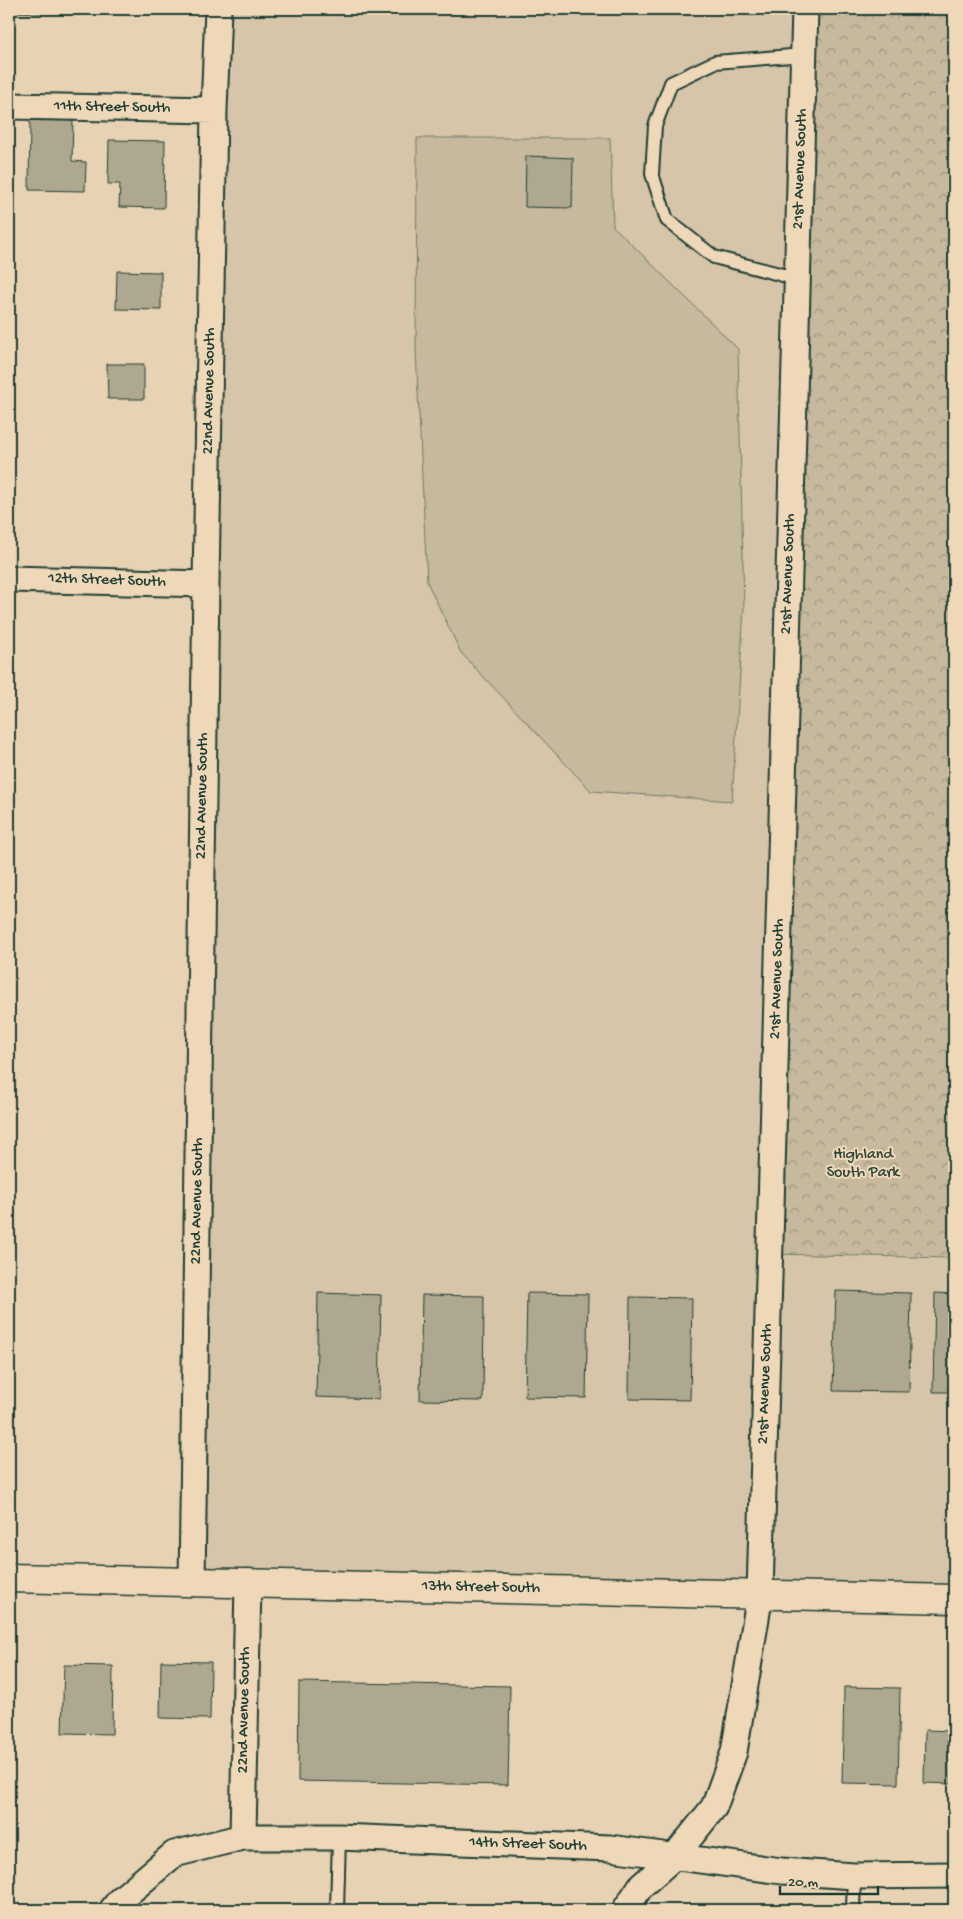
<svg xmlns="http://www.w3.org/2000/svg" width="963" height="1919" font-family="'Gochi Hand',sans-serif">
	<defs>
		<pattern id="forest-crowns" width="20" height="18" patternUnits="userSpaceOnUse" patternTransform="scale(1.25)"><rect width="20" height="18" fill="#c6b99d"/><path d="M2 6a3 3 0 1 1 6 0M12 15a3 3 0 1 1 6 0" fill="none" stroke="#a09881"/></pattern>
	</defs>
	<rect width="100%" height="100%" fill="#e7d2b3"/>
	<filter id="ink" filterUnits="userSpaceOnUse"><feTurbulence type="fractalNoise" baseFrequency=".02" numOctaves="2"/><feDisplacementMap in="SourceGraphic" scale="10" xChannelSelector="R" yChannelSelector="G"/><feConvolveMatrix kernelMatrix="1 2 1 2 8 2 1 2 1" color-interpolation-filters="sRGB"/></filter>
	<g filter="url(#ink)">
		<path fill="#d6c5a8" d="M 218,9 L 805,9 L 770,1254 L 954,1258 L 954,1599 L 193,1583 Z"/>
		<path fill="url(#forest-crowns)" stroke="#727b68" d="M 808,9 L 954,9 L 954,1258 L 770,1254 Z"/>
		<path fill="#c6b99d" stroke="#727b68" d="M 417,138 L 610,138 L 613,226 L 738,349 L 744,608 L 732,801 L 591,791 L 461,653 L 427,582 L 416,351 Z"/>
		<path fill="#afa890" stroke="#1f3d34" d="M 9,9 L 79,9 L 79,14 L 9,12 Z
			M 110,9 L 175,9 L 175,13 L 110,11 Z
			M 30,119 L 73,120 L 72,161 L 86,162 L 85,191 L 29,190 Z
			M 109,140 L 165,141 L 164,208 L 119,207 L 120,184 L 108,184 Z
			M 526,156 L 573,158 L 572,208 L 525,207 Z
			M 117,271 L 161,272 L 161,310 L 116,309 Z
			M 107,364 L 144,364 L 144,399 L 108,399 Z
			M 836,1291 L 911,1293 L 909,1392 L 833,1391 Z
			M 318,1293 L 381,1295 L 379,1399 L 316,1397 Z
			M 527,1293 L 588,1294 L 586,1398 L 525,1397 Z
			M 935,1293 L 954,1294 L 954,1392 L 933,1392 Z
			M 422,1295 L 484,1296 L 483,1401 L 420,1400 Z
			M 630,1297 L 692,1298 L 690,1400 L 629,1399 Z
			M 161,1661 L 211,1662 L 210,1719 L 160,1718 Z
			M 64,1665 L 113,1666 L 112,1734 L 62,1733 Z
			M 299,1682 L 510,1686 L 508,1785 L 298,1781 Z
			M 844,1687 L 900,1688 L 898,1784 L 842,1783 Z
			M 925,1730 L 954,1731 L 954,1784 L 924,1783 Z"/>
		<g fill="none" stroke-linecap="round" stroke-linejoin="round">
			<defs>
				<path id="lane" d="M 798,279 L 714,257 L 667,220 L 652,174 L 655,126 L 671,83 L 715,62 L 804,55
					M 337,1910 L 339,1837
					M 853,1910 L 854,1876"/>
				<path id="street" d="M 9,106 L 214,110
					M 9,579 L 206,584
					M 192,1583 L 206,584 L 214,110 L 218,9
					M 243,1837 L 248,1582
					M 112,1910 L 120,1900 L 174,1854 L 243,1837 L 339,1837 L 610,1848 L 782,1871 L 854,1876 L 954,1875
					M 625,1910 L 641,1886 L 675,1856 L 714,1807 L 734,1752 L 760,1594 L 805,9"/>
				<path id="secondary" d="M 9,1578 L 954,1599"/>
			</defs>
			<use href="#lane" stroke="#1f3d34" stroke-width="16"/>
			<use href="#street" stroke="#1f3d34" stroke-width="29"/>
			<use href="#secondary" stroke="#1f3d34" stroke-width="31"/>
			<use href="#lane" stroke="#efd8b8" stroke-width="12"/>
			<use href="#street" stroke="#efd8b8" stroke-width="25"/>
			<use href="#secondary" stroke="#efd8b8" stroke-width="28"/>
		</g>
	</g>
	<g text-anchor="middle" dominant-baseline="central" stroke-width="4" stroke-linejoin="round" paint-order="stroke">
		<g font-size="16" fill="#1f3d34" stroke="#efd8b8">
			<text transform="translate(112 108) rotate(1)">11th Street South</text>
			<text transform="translate(801 169) rotate(-88)">21st Avenue South</text>
			<text transform="translate(210 391) rotate(-89)">22nd Avenue South</text>
			<text transform="translate(789 574) rotate(-88)">21st Avenue South</text>
			<text transform="translate(107 581) rotate(2)">12th Street South</text>
			<text transform="translate(203 796) rotate(-89)">22nd Avenue South</text>
			<text transform="translate(778 979) rotate(-88)">21st Avenue South</text>
			<text transform="translate(198 1201) rotate(-89)">22nd Avenue South</text>
			<text transform="translate(766 1384) rotate(-88)">21st Avenue South</text>
			<text transform="translate(481 1588) rotate(1)">13th Street South</text>
			<text transform="translate(245 1710) rotate(-89)">22nd Avenue South</text>
			<text transform="translate(528 1845) rotate(2)">14th Street South</text>
		</g>
		<g font-size="16" fill="#30493e" stroke="#efd8b8">
			<text x="863" y="1155">Highland<tspan x="863" dy="18">South Park</tspan></text>
		</g>
	</g>
	<rect width="963" height="1919" fill="none" stroke="#efd8b8" stroke-width="30"/>
	<rect x="15" y="15" width="933" height="1889" fill="none" stroke="#1f3d34" stroke-width="2" filter="url(#ink)"/>
	<path d="M780 1886v8h98v-8" fill="none" stroke="#1f3d34" stroke-width="2.5"/>
	<text x="788" y="1886" font-size="15" fill="#1f3d34" stroke="#efd8b8" stroke-width="4" paint-order="stroke">20 m</text>
</svg>
